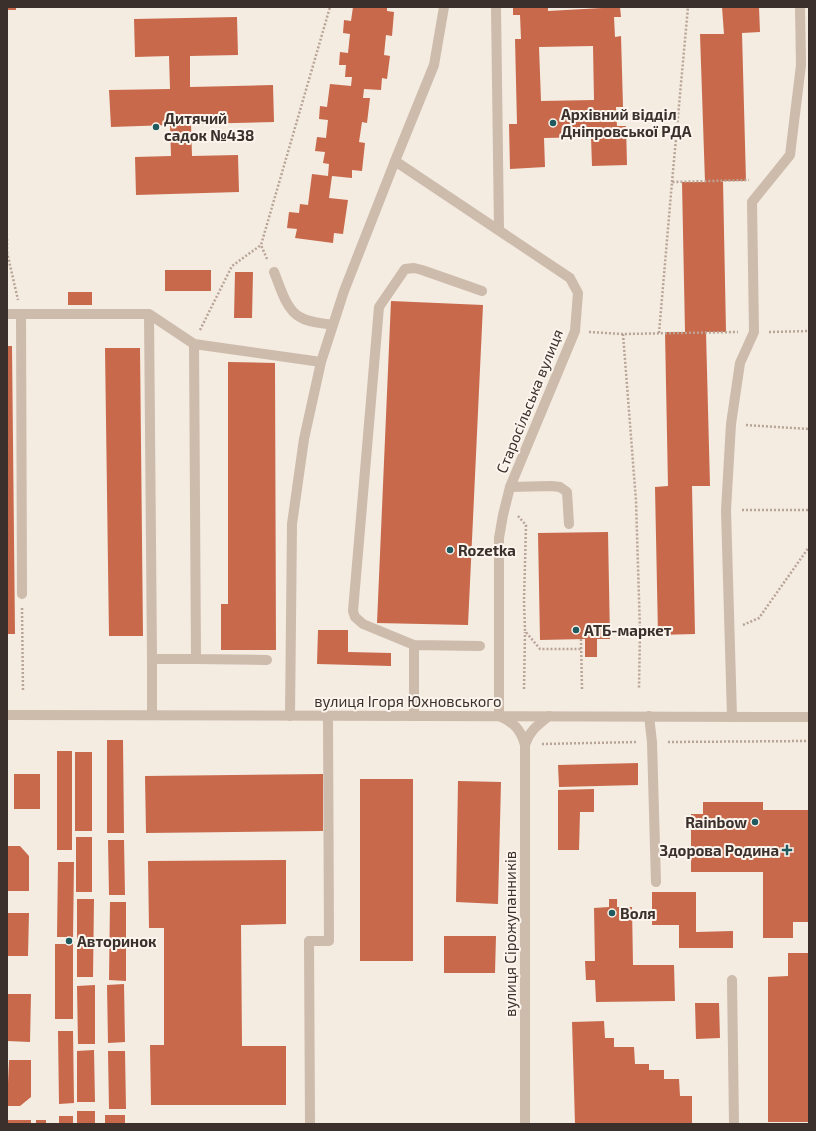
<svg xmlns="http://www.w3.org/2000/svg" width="816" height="1131" font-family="'Exo 2',sans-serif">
	<rect width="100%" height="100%" fill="#f4ebe1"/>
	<path fill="#c8694b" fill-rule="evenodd" d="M 7,7 L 16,7 L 16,10 L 7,10 Z
		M 353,7 L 387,7 L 387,11 L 394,12 L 392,36 L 386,35 L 384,55 L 390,56 L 387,79 L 382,78 L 381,90 L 364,89 L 363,98 L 370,98 L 367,123 L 362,122 L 359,142 L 365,143 L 362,171 L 352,170 L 352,178 L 332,176 L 329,198 L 348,200 L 343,234 L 334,233 L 333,243 L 295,238 L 297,229 L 287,228 L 289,212 L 299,213 L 300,204 L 308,205 L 312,174 L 328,176 L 329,164 L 323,163 L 325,152 L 315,151 L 317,137 L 326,138 L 328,120 L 319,119 L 320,106 L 327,107 L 330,84 L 351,86 L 352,77 L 345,77 L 346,65 L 339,65 L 340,52 L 348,53 L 350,34 L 343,33 L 344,20 L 351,21 Z
		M 513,7 L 548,7 L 548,11 L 620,7 L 621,17 L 614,17 L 615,37 L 621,36 L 623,107 L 616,107 L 617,126 L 626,126 L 627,165 L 592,166 L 591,137 L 544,138 L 545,167 L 510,169 L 509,124 L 517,124 L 515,39 L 521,39 L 520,15 L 513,15 ZM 593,46 L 594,100 L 541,101 L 539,47 Z
		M 722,7 L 759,7 L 760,32 L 742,33 L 746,181 L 723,181 L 726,332 L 706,332 L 710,486 L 692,486 L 695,634 L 658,635 L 655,487 L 668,486 L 665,332 L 685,332 L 682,182 L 705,182 L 700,34 L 724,34 Z
		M 237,17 L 238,55 L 190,56 L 190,87 L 273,85 L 274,122 L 191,124 L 192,156 L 238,155 L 239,192 L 136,195 L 135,157 L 171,156 L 170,125 L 111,127 L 109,90 L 170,89 L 169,56 L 135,57 L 134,19 Z
		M 165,270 L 211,270 L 211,291 L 165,291 Z
		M 235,272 L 253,272 L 252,318 L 234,318 Z
		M 68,292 L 92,292 L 92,305 L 68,305 Z
		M 391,301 L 483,305 L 468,625 L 377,623 Z
		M 7,346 L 12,346 L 15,634 L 7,634 Z
		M 105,348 L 140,348 L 143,636 L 109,636 Z
		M 228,362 L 275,363 L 276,650 L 221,650 L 221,604 L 228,604 Z
		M 608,532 L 610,639 L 597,639 L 597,657 L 585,657 L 585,639 L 540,640 L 538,533 Z
		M 318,630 L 348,630 L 348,652 L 391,653 L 391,666 L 317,664 Z
		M 107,740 L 123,740 L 124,833 L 107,833 Z
		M 57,751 L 72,751 L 72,850 L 57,850 Z
		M 75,752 L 92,752 L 92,831 L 75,831 Z
		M 638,763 L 638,785 L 559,787 L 558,765 Z
		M 14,774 L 40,774 L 40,809 L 14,809 Z
		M 323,774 L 323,831 L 146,833 L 145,776 Z
		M 360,779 L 413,779 L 413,961 L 360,961 Z
		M 458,781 L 501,782 L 498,904 L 456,902 Z
		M 594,789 L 594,812 L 580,812 L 579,850 L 558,850 L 558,790 Z
		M 703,802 L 763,802 L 763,810 L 809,810 L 809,922 L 793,922 L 793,938 L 763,938 L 763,872 L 691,872 L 691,814 L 703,814 Z
		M 76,837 L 92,837 L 92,892 L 76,892 Z
		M 108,840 L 124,840 L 125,895 L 109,895 Z
		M 7,846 L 20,846 L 29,856 L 29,891 L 8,891 Z
		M 286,860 L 286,924 L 241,925 L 242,1046 L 286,1046 L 286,1105 L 151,1105 L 150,1045 L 164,1045 L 164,928 L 149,928 L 148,861 Z
		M 58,862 L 74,862 L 73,937 L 57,937 Z
		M 652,892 L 696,892 L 696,932 L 733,931 L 733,948 L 679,948 L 679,925 L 652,925 Z
		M 77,899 L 94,899 L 93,977 L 77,977 Z
		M 609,899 L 617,899 L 617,907 L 632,907 L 633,965 L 674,965 L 675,1001 L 596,1002 L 595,980 L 586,980 L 585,961 L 595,961 L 594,908 L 609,907 Z
		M 110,902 L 126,902 L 126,981 L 109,980 Z
		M 7,913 L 29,913 L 28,956 L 7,956 Z
		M 444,936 L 496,936 L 495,973 L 444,973 Z
		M 55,944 L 73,944 L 73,1019 L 55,1019 Z
		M 788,953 L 809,953 L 809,1122 L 768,1122 L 768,977 L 788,976 Z
		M 124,984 L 125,1042 L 108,1043 L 107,985 Z
		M 95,985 L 95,1044 L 78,1044 L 77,986 Z
		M 7,994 L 31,994 L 30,1042 L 7,1041 Z
		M 695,1003 L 719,1003 L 720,1038 L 696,1039 Z
		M 604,1021 L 605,1038 L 614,1038 L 614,1047 L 634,1047 L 635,1064 L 649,1064 L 649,1070 L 664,1070 L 664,1079 L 679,1079 L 680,1096 L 692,1096 L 692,1124 L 575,1124 L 572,1022 Z
		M 58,1031 L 73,1031 L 74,1103 L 59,1104 Z
		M 94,1050 L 95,1102 L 77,1102 L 77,1051 Z
		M 108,1051 L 125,1051 L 126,1109 L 109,1109 Z
		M 9,1060 L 31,1060 L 31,1097 L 20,1106 L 7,1106 Z
		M 77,1111 L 95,1111 L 95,1124 L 77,1124 Z
		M 105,1115 L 125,1115 L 125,1124 L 105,1124 Z
		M 59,1116 L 73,1116 L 73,1124 L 59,1124 Z
		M 7,1120 L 31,1120 L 31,1124 L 7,1124 Z
		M 36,1120 L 46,1120 L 46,1124 L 36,1124 Z"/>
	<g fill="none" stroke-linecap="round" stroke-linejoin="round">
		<path stroke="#b9a596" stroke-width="2.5" stroke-dasharray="2 2" stroke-linecap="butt" d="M 672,182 L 688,7
			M 7,239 L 7,252
			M 7,252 L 18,300
			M 267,259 L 261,245 L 330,7
			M 200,330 L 232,266 L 261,245
			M 589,332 L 623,334 L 738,332
			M 769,332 L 809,331
			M 659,333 L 672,182 L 749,180
			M 623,334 L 636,501 L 640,631 L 639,688
			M 746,425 L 809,429
			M 742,510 L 809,510
			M 518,516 L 526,525 L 524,601 L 525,631 L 540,649 L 581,649
			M 22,608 L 23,691
			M 743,625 L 759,618 L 809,547
			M 581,639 L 582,689
			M 524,689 L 525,632
			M 668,742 L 809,741
			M 542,744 L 637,742"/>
		<path stroke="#cdbbac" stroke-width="10" d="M 496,7 L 499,230
			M 274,272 C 280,286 286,310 300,317 C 309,323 323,323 333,325
			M 7,314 L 149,314 L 194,344 L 321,362
			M 21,314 L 22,594
			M 149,314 L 152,659
			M 510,487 L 551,486 L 560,487 L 567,492 L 569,524
			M 414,645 L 363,624 L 355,617 L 353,611 L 379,307 L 405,269 L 414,268 L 422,270 L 482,291
			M 196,659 L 267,660
			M 152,715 L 152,659 L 196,659 L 194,344
			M 290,716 L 292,524 L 304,439 L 321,362 L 344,291 L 395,161
			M 414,716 L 414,645 L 480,646
			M 649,716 L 652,742 L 656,882
			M 732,717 L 726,510 L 731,424 L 740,363 L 754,332 L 752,202 L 790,155 L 801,65 L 800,7
			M 732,980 L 734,1124
			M 310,1124 L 309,941 L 329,941 L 328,716"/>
		<path stroke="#cdbbac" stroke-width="10" d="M 444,7 L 434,65 L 395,161 L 570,278 L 578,293 L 575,331 L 510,487 L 503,515 L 499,538 L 499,716 C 513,722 521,729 525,745 L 525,1124
			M 525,745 C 529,731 538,725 549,716"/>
		<path stroke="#cdbbac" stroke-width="10" d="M 7,715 L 809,717"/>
	</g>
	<g fill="#1f5a5e" stroke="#fbf5ee" stroke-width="1.5">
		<circle cx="553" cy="123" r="4"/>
		<circle cx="156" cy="127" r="4"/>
		<circle cx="450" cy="550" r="4"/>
		<circle cx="576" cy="630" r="4"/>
		<circle cx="755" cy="822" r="4"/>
		<path d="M785 844h4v4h4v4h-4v4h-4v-4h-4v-4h4z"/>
		<circle cx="612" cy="913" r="4"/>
		<circle cx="69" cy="941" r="4"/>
	</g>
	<g text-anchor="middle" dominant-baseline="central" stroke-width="4" stroke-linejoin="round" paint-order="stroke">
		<g font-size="15" font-weight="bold" fill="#3b302b" stroke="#fbf5ee" text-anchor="start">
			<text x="561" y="114">Архівний відділ<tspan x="561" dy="17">Дніпровської РДА</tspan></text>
			<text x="164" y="118">Дитячий<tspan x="164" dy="17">садок №438</tspan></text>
			<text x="458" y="550">Rozetka</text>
			<text x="584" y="630">АТБ-маркет</text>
			<text x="747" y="822" text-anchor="end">Rainbow</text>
			<text x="779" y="850" text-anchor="end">Здорова Родина</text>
			<text x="620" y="913">Воля</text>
			<text x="77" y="941">Авторинок</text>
		</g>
		<g font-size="15" fill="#3b302b" stroke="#fbf5ee">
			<text transform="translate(529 401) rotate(-68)">Старосільська вулиця</text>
			<text x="408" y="701">вулиця Ігоря Юхновського</text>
			<text transform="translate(510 934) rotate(-90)">вулиця Сірожупанників</text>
		</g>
	</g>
	<rect width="816" height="1131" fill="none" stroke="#3b302b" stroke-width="16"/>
</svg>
